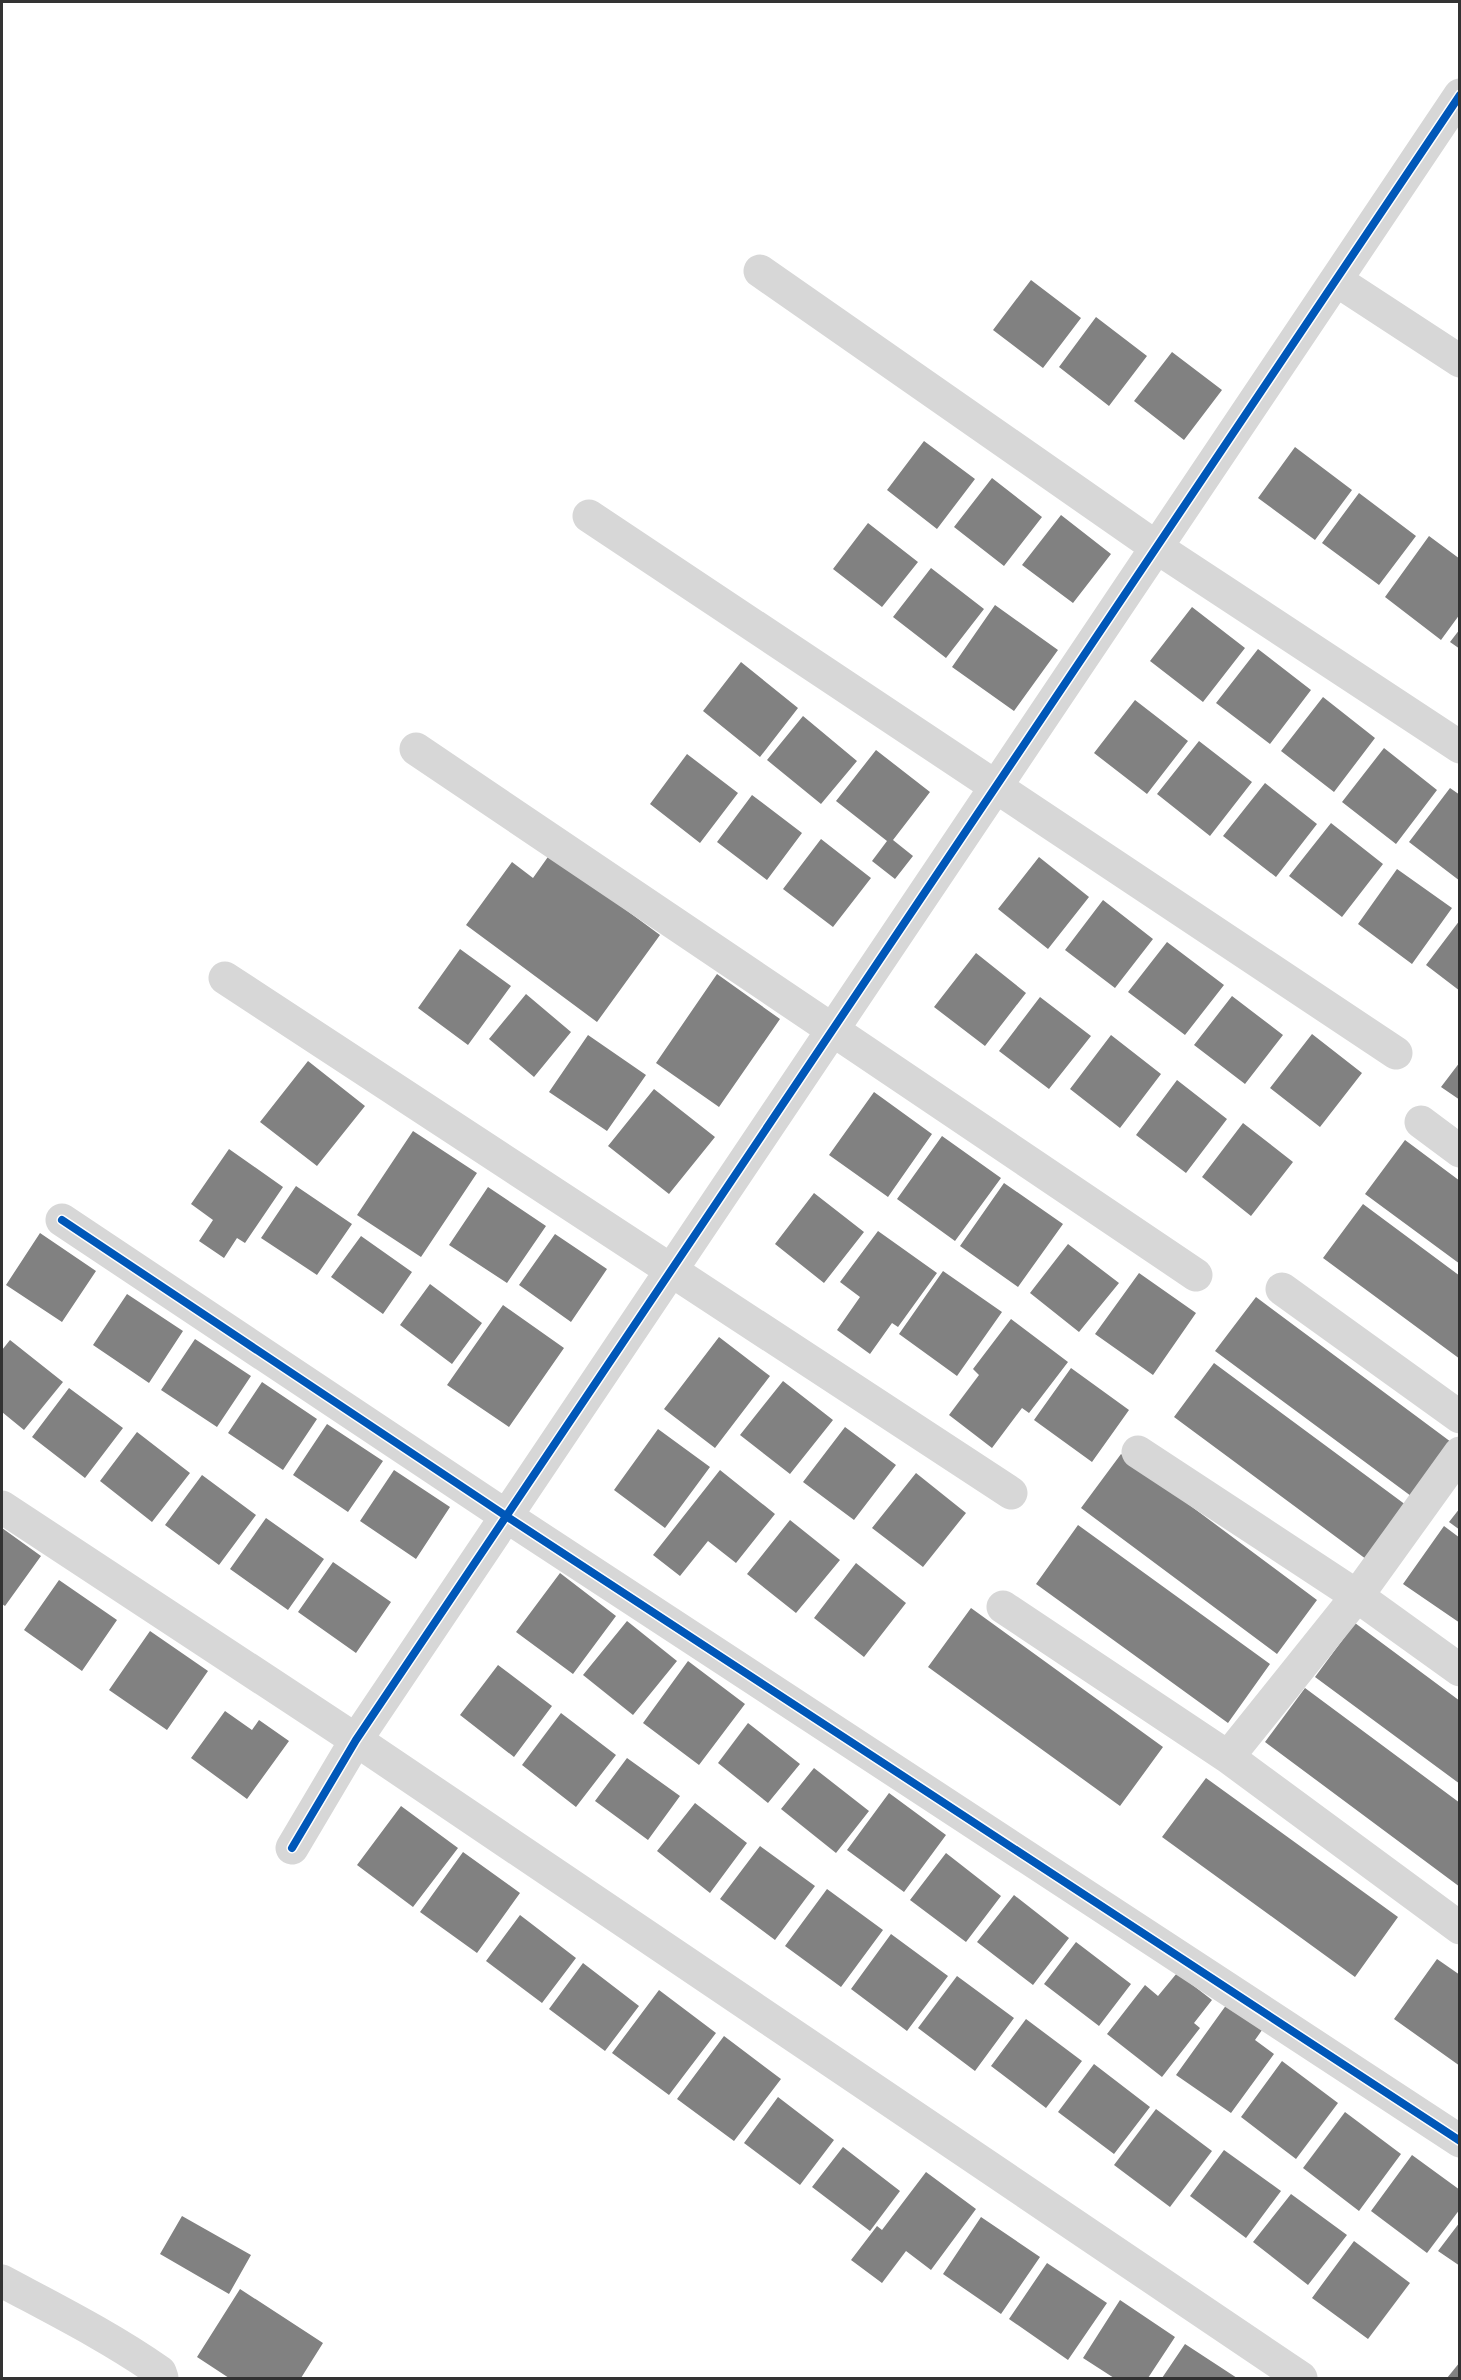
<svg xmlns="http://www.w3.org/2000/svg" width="1461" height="2380" font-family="Signika,sans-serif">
	<rect width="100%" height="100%" fill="#fff"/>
	<path fill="#818181" d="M 1031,280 L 1081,318 L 1043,368 L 993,330 Z
		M 1096,317 L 1147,356 L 1109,406 L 1059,367 Z
		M 1172,352 L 1222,390 L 1184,440 L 1134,401 Z
		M 924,441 L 975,479 L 937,529 L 887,490 Z
		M 1295,447 L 1352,490 L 1315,540 L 1258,498 Z
		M 992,478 L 1042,517 L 1004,566 L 954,527 Z
		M 1359,493 L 1416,536 L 1379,585 L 1322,543 Z
		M 1061,515 L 1111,554 L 1073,603 L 1022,565 Z
		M 868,523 L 918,562 L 882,607 L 833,569 Z
		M 1429,536 L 1460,559 L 1460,614 L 1441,640 L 1385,597 Z
		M 931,568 L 984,609 L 946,658 L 893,617 Z
		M 995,605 L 1058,650 L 1014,711 L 952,667 Z
		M 1192,607 L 1245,648 L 1203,702 L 1150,661 Z
		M 1460,629 L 1460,649 L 1450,642 Z
		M 1258,649 L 1311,690 L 1270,744 L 1216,703 Z
		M 741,662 L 798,708 L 760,757 L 703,711 Z
		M 1323,697 L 1375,738 L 1334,792 L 1281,751 Z
		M 1135,700 L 1188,741 L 1147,794 L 1094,753 Z
		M 803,716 L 857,761 L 821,804 L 767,760 Z
		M 1199,741 L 1252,782 L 1210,836 L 1157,794 Z
		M 1384,748 L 1437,790 L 1396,844 L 1342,802 Z
		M 876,750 L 930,792 L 893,840 L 913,856 L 895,879 L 872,861 L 887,841 L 836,801 Z
		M 687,754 L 738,793 L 700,843 L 650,804 Z
		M 1265,783 L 1317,824 L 1276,877 L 1223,836 Z
		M 1450,788 L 1460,795 L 1460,881 L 1409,842 Z
		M 752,795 L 802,833 L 767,880 L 717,842 Z
		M 1331,823 L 1383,864 L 1342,917 L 1289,876 Z
		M 821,839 L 871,878 L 833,927 L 783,889 Z
		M 550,854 L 660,935 L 597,1022 L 466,925 L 512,862 L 533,878 Z
		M 1039,857 L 1089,897 L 1048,949 L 998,909 Z
		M 1397,869 L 1452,908 L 1412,964 L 1358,924 Z
		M 1103,900 L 1153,939 L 1115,988 L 1065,950 Z
		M 1460,920 L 1460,991 L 1426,965 Z
		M 1167,942 L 1224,985 L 1185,1035 L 1128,992 Z
		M 460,949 L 511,986 L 468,1045 L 418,1008 Z
		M 976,953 L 1026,993 L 985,1046 L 934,1007 Z
		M 717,974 L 780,1019 L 719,1107 L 656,1063 Z
		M 526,994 L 571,1032 L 534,1077 L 489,1039 Z
		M 1232,996 L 1283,1035 L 1245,1084 L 1194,1045 Z
		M 1040,997 L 1091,1036 L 1049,1089 L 999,1051 Z
		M 1312,1034 L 1362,1073 L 1320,1127 L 1270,1088 Z
		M 588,1035 L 646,1075 L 607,1131 L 549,1092 Z
		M 1111,1035 L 1161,1074 L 1120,1128 L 1070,1089 Z
		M 308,1061 L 365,1106 L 317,1166 L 260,1122 Z
		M 1460,1062 L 1460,1100 L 1441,1087 Z
		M 1177,1080 L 1227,1119 L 1186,1173 L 1136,1135 Z
		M 654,1089 L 715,1137 L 669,1194 L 608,1146 Z
		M 874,1092 L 932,1134 L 888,1197 L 829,1155 Z
		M 1243,1123 L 1293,1162 L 1251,1216 L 1202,1177 Z
		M 413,1131 L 477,1173 L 421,1257 L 357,1215 Z
		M 942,1136 L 1001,1178 L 955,1241 L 897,1199 Z
		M 1405,1140 L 1460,1181 L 1460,1264 L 1365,1194 Z
		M 229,1149 L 283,1187 L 245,1243 L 237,1238 L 224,1258 L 199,1241 L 213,1220 L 191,1204 Z
		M 1004,1183 L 1063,1224 L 1018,1287 L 960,1246 Z
		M 296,1186 L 352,1224 L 317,1275 L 261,1238 Z
		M 488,1187 L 546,1226 L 507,1283 L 449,1245 Z
		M 814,1193 L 864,1232 L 824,1283 L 775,1244 Z
		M 1363,1204 L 1460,1276 L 1460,1359 L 1323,1258 Z
		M 878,1231 L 937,1273 L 898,1327 L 892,1323 L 870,1354 L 837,1330 L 860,1297 L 840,1282 Z
		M 40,1233 L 96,1271 L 62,1322 L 6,1285 Z
		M 555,1234 L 607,1269 L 571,1322 L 519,1285 Z
		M 361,1236 L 412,1272 L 383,1314 L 331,1277 Z
		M 1068,1244 L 1119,1283 L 1079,1332 L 1030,1293 Z
		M 943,1271 L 1002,1312 L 957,1376 L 899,1334 Z
		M 1139,1273 L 1196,1313 L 1153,1375 L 1095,1334 Z
		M 430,1284 L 482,1323 L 452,1364 L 400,1325 Z
		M 127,1294 L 183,1331 L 149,1383 L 93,1345 Z
		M 1256,1297 L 1451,1442 L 1411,1496 L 1215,1351 Z
		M 503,1305 L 564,1348 L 509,1427 L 447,1385 Z
		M 1011,1319 L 1068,1362 L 1029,1413 L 1022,1408 L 992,1448 L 949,1415 L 979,1375 L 973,1369 Z
		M 719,1337 L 770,1376 L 715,1448 L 664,1409 Z
		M 195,1339 L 251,1376 L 217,1427 L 161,1390 Z
		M 10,1340 L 63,1382 L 24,1430 L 2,1412 L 2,1350 Z
		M 1214,1363 L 1410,1508 L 1370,1562 L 1174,1417 Z
		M 1071,1368 L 1129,1410 L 1092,1462 L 1034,1420 Z
		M 783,1381 L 833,1420 L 790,1474 L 740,1435 Z
		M 262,1382 L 317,1419 L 283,1470 L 228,1433 Z
		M 69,1388 L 123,1428 L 85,1478 L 32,1437 Z
		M 327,1424 L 383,1461 L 348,1512 L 293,1475 Z
		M 845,1427 L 896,1465 L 854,1520 L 803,1482 Z
		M 658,1429 L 710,1467 L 665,1528 L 614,1490 Z
		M 137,1432 L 190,1473 L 152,1522 L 100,1481 Z
		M 1121,1454 L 1317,1600 L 1277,1654 L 1081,1508 Z
		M 394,1470 L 450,1507 L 416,1559 L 360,1521 Z
		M 720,1470 L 775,1514 L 736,1563 L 708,1541 L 680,1576 L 653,1555 Z
		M 916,1473 L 966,1513 L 923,1567 L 872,1528 Z
		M 202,1475 L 256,1515 L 219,1565 L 165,1525 Z
		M 1460,1508 L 1460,1530 L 1449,1522 Z
		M 266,1518 L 324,1559 L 288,1610 L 230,1569 Z
		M 790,1520 L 840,1560 L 796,1613 L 747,1574 Z
		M 1078,1525 L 1270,1664 L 1228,1723 L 1036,1584 Z
		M 1444,1526 L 1460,1538 L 1460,1623 L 1403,1584 Z
		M 2,1528 L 41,1556 L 5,1606 L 2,1604 Z
		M 333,1562 L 391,1602 L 356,1653 L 298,1612 Z
		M 856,1563 L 906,1603 L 864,1657 L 814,1618 Z
		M 560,1573 L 616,1616 L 573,1674 L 516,1632 Z
		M 59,1580 L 117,1620 L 82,1671 L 24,1630 Z
		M 971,1608 L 1163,1747 L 1120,1806 L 928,1667 Z
		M 627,1621 L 677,1661 L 633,1715 L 583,1675 Z
		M 1355,1623 L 1460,1701 L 1460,1784 L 1315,1677 Z
		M 150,1631 L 208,1671 L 167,1730 L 109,1690 Z
		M 688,1661 L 745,1704 L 699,1765 L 643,1723 Z
		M 498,1665 L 552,1706 L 514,1757 L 460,1715 Z
		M 1305,1688 L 1460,1803 L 1460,1887 L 1265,1742 Z
		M 225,1711 L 252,1730 L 259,1720 L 289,1741 L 247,1799 L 191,1758 Z
		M 561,1713 L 616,1755 L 576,1807 L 522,1765 Z
		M 748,1723 L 800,1764 L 768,1803 L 718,1763 Z
		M 627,1758 L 680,1796 L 648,1840 L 595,1801 Z
		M 814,1768 L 869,1811 L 836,1853 L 781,1809 Z
		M 1206,1778 L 1398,1917 L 1355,1977 L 1162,1837 Z
		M 889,1793 L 946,1835 L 904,1892 L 847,1850 Z
		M 695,1803 L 747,1843 L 710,1893 L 657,1851 Z
		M 401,1806 L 458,1848 L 413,1907 L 357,1865 Z
		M 760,1846 L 815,1886 L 775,1940 L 720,1899 Z
		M 463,1852 L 520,1893 L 477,1953 L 420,1912 Z
		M 946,1853 L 1001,1896 L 966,1942 L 910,1900 Z
		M 827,1889 L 883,1930 L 841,1987 L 785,1946 Z
		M 1014,1895 L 1069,1938 L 1033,1985 L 977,1942 Z
		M 520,1915 L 576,1958 L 542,2003 L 486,1961 Z
		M 891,1934 L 948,1976 L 907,2031 L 851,1989 Z
		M 1076,1942 L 1131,1984 L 1099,2026 L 1044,1984 Z
		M 1437,1959 L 1460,1975 L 1460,2066 L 1394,2019 Z
		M 583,1963 L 639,2006 L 605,2051 L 549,2009 Z
		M 1177,1973 L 1212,2000 L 1194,2023 L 1200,2028 L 1162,2077 L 1107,2034 L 1145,1985 L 1158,1996 Z
		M 957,1976 L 1014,2018 L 975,2071 L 918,2028 Z
		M 659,1990 L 716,2033 L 669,2095 L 612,2053 Z
		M 1232,1997 L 1267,2023 L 1255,2040 L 1274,2054 L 1231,2113 L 1176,2075 Z
		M 1026,2019 L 1082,2061 L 1046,2108 L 991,2066 Z
		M 724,2036 L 781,2079 L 734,2141 L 677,2099 Z
		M 1282,2061 L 1338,2103 L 1296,2159 L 1241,2117 Z
		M 1094,2064 L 1150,2107 L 1114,2154 L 1058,2112 Z
		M 778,2097 L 834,2140 L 800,2185 L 744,2143 Z
		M 1156,2109 L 1212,2151 L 1170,2207 L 1114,2165 Z
		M 1345,2112 L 1401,2154 L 1359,2211 L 1303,2168 Z
		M 843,2147 L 900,2191 L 870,2231 L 812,2187 Z
		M 1224,2150 L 1281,2191 L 1246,2238 L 1190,2196 Z
		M 1412,2155 L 1460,2190 L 1460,2209 L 1427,2253 L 1371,2211 Z
		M 926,2172 L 976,2209 L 931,2270 L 906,2251 L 882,2283 L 851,2260 L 877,2226 L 882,2230 Z
		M 1291,2194 L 1347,2235 L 1308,2285 L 1253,2242 Z
		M 182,2216 L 251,2255 L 229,2294 L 160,2254 Z
		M 981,2217 L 1040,2257 L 1001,2314 L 943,2274 Z
		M 1460,2222 L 1460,2266 L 1438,2251 Z
		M 1354,2241 L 1410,2283 L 1368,2339 L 1312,2298 Z
		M 1047,2263 L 1107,2303 L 1068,2360 L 1009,2319 Z
		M 240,2289 L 323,2343 L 301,2378 L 229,2378 L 197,2357 Z
		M 1120,2300 L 1175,2337 L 1148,2378 L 1114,2378 L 1083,2358 Z
		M 1185,2344 L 1237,2378 L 1162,2378 Z
		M 1460,2362 L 1460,2378 L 1447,2378 Z"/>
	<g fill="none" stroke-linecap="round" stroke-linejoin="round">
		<path stroke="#d7d7d7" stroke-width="33" d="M 760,271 L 1156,547 L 1460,747
			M 1336,280 L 1460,361
			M 589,516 L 1396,1053
			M 416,749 L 1196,1275
			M 225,978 L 1011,1493
			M 1421,1122 L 1460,1151
			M 62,1220 L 506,1516 L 1460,2141
			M 1282,1289 L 1460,1417
			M 1138,1452 L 1357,1596 L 1460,1670
			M 2,1507 L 356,1740 L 1301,2378
			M 1003,1607 L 1228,1757 L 1460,1928
			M 1228,1757 L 1357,1596 L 1460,1453
			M 292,1848 L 356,1740 L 1460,95
			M 2,2281 C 56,2310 110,2337 160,2372 L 162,2378"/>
		<defs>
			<path id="cycleway" d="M 62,1220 L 506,1516 L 1460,2141
				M 292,1848 L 356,1740 L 1460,95"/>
		</defs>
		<use href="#cycleway" stroke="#fff" stroke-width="11"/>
		<use href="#cycleway" stroke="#0057b8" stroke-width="8"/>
	</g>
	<rect width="1461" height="2380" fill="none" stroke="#333333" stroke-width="6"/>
</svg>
